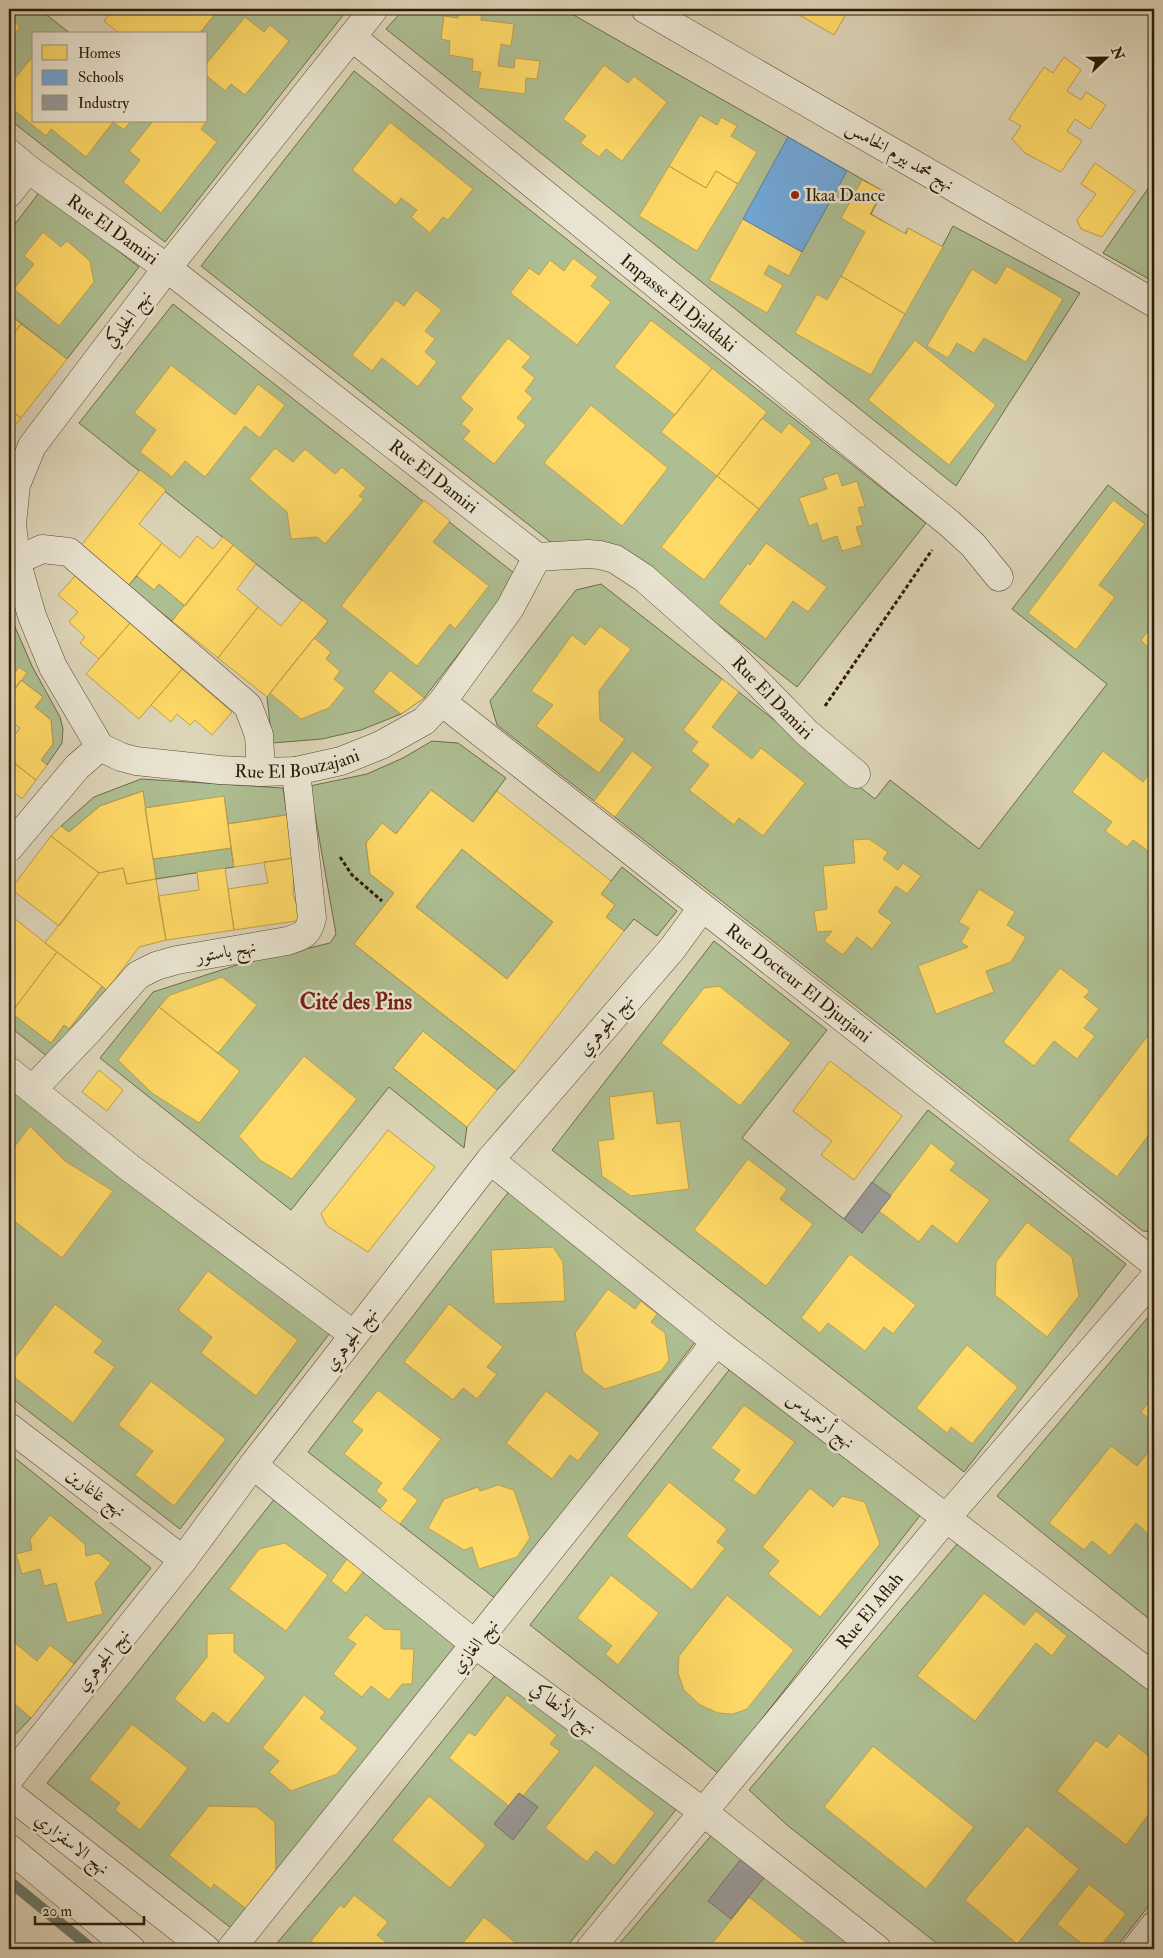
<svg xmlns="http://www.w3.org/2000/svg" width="1163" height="1958" font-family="'IM FELL Double Pica',Amiri,serif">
	<rect width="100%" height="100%" fill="#ddd5b8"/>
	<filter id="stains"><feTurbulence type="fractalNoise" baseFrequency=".004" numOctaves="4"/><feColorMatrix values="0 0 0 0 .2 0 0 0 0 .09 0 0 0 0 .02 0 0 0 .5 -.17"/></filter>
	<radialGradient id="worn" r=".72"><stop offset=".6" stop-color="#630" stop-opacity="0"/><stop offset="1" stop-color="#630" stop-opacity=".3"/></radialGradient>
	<path fill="#adbe92" stroke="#6e6c4a" d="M 9,9 L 39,9 L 71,34 L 34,34 L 34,121 L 206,121 L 206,34 L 199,34 L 219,9 L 348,9 L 165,242 L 9,119 Z
		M 404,9 L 563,9 L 883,191 L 871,214 L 905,234 L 908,228 L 942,247 L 953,226 L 1080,293 L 956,486 L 386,29 Z
		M 354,71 L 926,523 L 797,687 L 620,547 L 557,547 L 201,266 Z
		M 1154,180 L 1154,282 L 1103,253 Z
		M 41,190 L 139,267 L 67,359 L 9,314 L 9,232 Z
		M 173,304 L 519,577 L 424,698 L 401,714 L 361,730 L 322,739 L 272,743 L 267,697 L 328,621 L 79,423 Z
		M 1108,485 L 1154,521 L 1154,1232 L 1143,1231 L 497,725 L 490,701 L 576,590 L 601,584 L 875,799 L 890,780 L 979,849 L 1107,684 L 1012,609 Z
		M 137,576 L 154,590 L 159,584 L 185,606 L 172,621 L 128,586 Z
		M 9,613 L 32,666 L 60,717 L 63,729 L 62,743 L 47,765 L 41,760 L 53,744 L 51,720 L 35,707 L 43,697 L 21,680 L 9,697 Z
		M 432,741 L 458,743 L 506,778 L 473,822 L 431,790 L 396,834 L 382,824 L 366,843 L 370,874 L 394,893 L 354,944 L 515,1071 L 497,1090 L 423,1031 L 393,1068 L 467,1127 L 464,1148 L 389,1087 L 291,1210 L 100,1058 L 153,992 L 237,965 L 330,943 L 336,934 L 310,786 L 367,774 L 403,758 Z
		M 141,779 L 283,788 L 287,815 L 228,824 L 224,797 L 145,808 L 143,791 L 100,806 L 69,832 L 61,826 L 94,797 Z
		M 231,848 L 234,867 L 156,879 L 153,859 Z
		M 462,849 L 553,922 L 507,979 L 416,907 Z
		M 622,867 L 677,911 L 657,936 L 634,919 L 624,931 L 606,917 L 615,905 L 601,894 Z
		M 714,941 L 827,1030 L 742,1138 L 844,1219 L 928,1110 L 1126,1264 L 964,1472 L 552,1150 Z
		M 102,986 L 107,990 L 53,1061 L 9,1026 L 9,1011 L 51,1043 L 64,1025 L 69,1029 Z
		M 9,1077 L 333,1329 L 180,1529 L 9,1396 Z
		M 514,1185 L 703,1332 L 496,1599 L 308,1452 Z
		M 1154,1310 L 1154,1623 L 997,1496 Z
		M 736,1361 L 925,1509 L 719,1774 L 530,1625 Z
		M 9,1453 L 151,1568 L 31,1718 L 9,1741 Z
		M 276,1497 L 460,1642 L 231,1928 L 47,1783 L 130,1682 Z
		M 963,1537 L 1154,1687 L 1154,1899 L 1115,1949 L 944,1949 L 787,1825 L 749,1790 Z
		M 504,1664 L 679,1806 L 565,1949 L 272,1949 L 347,1860 Z
		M 715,1831 L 862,1949 L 615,1949 Z"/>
	<path fill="#ffd966" stroke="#c1a048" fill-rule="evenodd" d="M 113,9 L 219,9 L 199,34 L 120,34 L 104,21 Z
		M 459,9 L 482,9 L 481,20 L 514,24 L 511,46 L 501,44 L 498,66 L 514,68 L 515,58 L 540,61 L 537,79 L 526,78 L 525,94 L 478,88 L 481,72 L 472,71 L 473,59 L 449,55 L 450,41 L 441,39 L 444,16 L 458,18 Z
		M 789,9 L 849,9 L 834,35 Z
		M 9,17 L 20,27 L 9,41 Z
		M 245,17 L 264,32 L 270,25 L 289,41 L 245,95 L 231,84 L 225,91 L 206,75 L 206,64 Z
		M 34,55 L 34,121 L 131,121 L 124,130 L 113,122 L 86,157 L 51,129 L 46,136 L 9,106 L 9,72 L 16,77 Z
		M 1064,57 L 1081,70 L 1067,91 L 1081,100 L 1086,92 L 1106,105 L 1090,129 L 1075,119 L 1067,131 L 1082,141 L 1061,172 L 1025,153 L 1012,139 L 1021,126 L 1009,119 L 1044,67 L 1053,73 Z
		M 604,65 L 628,83 L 634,76 L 667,102 L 622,161 L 606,149 L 599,157 L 580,143 L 586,136 L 563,119 Z
		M 700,115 L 717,125 L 721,117 L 737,126 L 731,136 L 757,152 L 738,184 L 716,171 L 706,188 L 669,166 Z
		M 206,120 L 207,121 L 201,129 L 217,142 L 161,213 L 123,182 L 140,160 L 129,151 L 153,121 Z
		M 390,122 L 473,189 L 448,220 L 443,217 L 430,233 L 411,217 L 417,210 L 401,198 L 396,205 L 352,170 Z
		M 1095,163 L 1135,191 L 1102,237 L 1081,229 L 1077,220 L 1096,194 L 1081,184 Z
		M 669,166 L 706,188 L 716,171 L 738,184 L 697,251 L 639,216 Z
		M 862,180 L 883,191 L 870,214 L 906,234 L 908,228 L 943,247 L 905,314 L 841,276 L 865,232 L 841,218 Z
		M 743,219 L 802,252 L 789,276 L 769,265 L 764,274 L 783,285 L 767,313 L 709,280 Z
		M 43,232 L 61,247 L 67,241 L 90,261 L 94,282 L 59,326 L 14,289 L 34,264 L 24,256 Z
		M 573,258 L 598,277 L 591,286 L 611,302 L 577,345 L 510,293 L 529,268 L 539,275 L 550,260 L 564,271 Z
		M 1007,266 L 1063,299 L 1026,362 L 984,338 L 974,353 L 957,343 L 948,358 L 927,346 L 972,269 L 996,284 Z
		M 841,276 L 905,314 L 871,375 L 795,333 L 817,294 L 827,300 Z
		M 416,290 L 442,310 L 425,331 L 435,339 L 425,352 L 437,362 L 418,387 L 382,358 L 372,371 L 352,355 L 396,300 L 404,306 Z
		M 9,314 L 21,324 L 9,340 Z
		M 651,320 L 712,368 L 675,415 L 614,367 Z
		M 21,324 L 67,359 L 21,418 L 9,409 L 9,377 L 15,369 L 9,364 L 9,340 Z
		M 508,338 L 531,357 L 522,367 L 535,378 L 525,391 L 533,398 L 517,418 L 526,425 L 494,464 L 463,439 L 470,431 L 461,424 L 473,409 L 460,398 Z
		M 915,340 L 996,405 L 949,465 L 868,400 Z
		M 171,365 L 235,415 L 258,384 L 285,405 L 260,438 L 245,426 L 205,477 L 185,461 L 172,477 L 140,452 L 156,430 L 134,413 Z
		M 712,368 L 767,412 L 717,476 L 661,432 Z
		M 591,405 L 668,468 L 622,526 L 544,463 Z
		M 9,409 L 21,418 L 9,434 Z
		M 762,418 L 781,433 L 789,423 L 812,442 L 759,509 L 717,476 Z
		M 275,448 L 293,462 L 305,449 L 335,474 L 342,467 L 366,488 L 359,496 L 364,499 L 325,544 L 317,537 L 291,539 L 287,512 L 249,479 Z
		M 140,470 L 166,490 L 139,524 L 162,543 L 128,586 L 80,547 Z
		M 838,473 L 842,486 L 857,481 L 865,506 L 858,508 L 863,525 L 856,527 L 862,545 L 842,551 L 837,536 L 822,541 L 817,523 L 809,526 L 799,498 L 827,489 L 823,478 Z
		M 717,476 L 759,509 L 704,580 L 661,547 Z
		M 424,500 L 450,521 L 433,542 L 489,586 L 455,629 L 450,624 L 417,666 L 341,606 Z
		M 1113,500 L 1145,524 L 1099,585 L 1115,597 L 1076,650 L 1028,613 Z
		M 197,536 L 213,549 L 223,537 L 233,545 L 185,606 L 159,584 L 154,590 L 137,576 L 162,543 L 180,558 Z
		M 766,543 L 827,587 L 808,612 L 793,601 L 766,639 L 718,603 L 748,563 L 750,565 Z
		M 233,545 L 256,564 L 237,589 L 258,607 L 218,658 L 172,621 Z
		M 75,576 L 130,623 L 99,659 L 80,643 L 85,637 L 69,622 L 78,612 L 58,595 Z
		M 302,600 L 328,621 L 267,697 L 218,658 L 258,607 L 281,626 Z
		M 130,623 L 182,669 L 139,719 L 86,674 Z
		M 1154,623 L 1154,654 L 1141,640 Z
		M 600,626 L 631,649 L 599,691 L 600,720 L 625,739 L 599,773 L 536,726 L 553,705 L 531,691 L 572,635 L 585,645 Z
		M 314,638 L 331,652 L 326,659 L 340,671 L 334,679 L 345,688 L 329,708 L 301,719 L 270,693 Z
		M 19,667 L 27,673 L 15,689 L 9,684 L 9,681 Z
		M 182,669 L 232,712 L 212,735 L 195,720 L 190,725 L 177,714 L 171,722 L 151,705 Z
		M 390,670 L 424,698 L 401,714 L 373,692 Z
		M 722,679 L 739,692 L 712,727 L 752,759 L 761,748 L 805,783 L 763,836 L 739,818 L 734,825 L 689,790 L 709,765 L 691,751 L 698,742 L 683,730 Z
		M 21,680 L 43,697 L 35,707 L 51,720 L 53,744 L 41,760 L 47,765 L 36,780 L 9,759 L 9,743 L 20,728 L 9,720 L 9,697 Z
		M 632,751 L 653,767 L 615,817 L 594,801 Z
		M 1103,751 L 1143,782 L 1151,771 L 1154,774 L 1154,852 L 1152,854 L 1133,840 L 1127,847 L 1105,831 L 1112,822 L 1072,792 Z
		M 9,759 L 36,780 L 22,799 L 15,793 L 9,801 Z
		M 431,790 L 473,822 L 497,791 L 611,881 L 601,894 L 615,905 L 606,917 L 624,931 L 515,1071 L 354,944 L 394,893 L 370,874 L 366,843 L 382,823 L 396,834 ZM 462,849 L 553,922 L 507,979 L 416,907 Z
		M 143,791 L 156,879 L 127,884 L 123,868 L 99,873 L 51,836 L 61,826 L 69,832 L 100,806 Z
		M 224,796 L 231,848 L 153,859 L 145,808 Z
		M 287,815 L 294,858 L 234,867 L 228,824 Z
		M 51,836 L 99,873 L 59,926 L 11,889 Z
		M 869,839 L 888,852 L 883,859 L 898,870 L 903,863 L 921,876 L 907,894 L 896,886 L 878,912 L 892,922 L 872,949 L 857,937 L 843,955 L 824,941 L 832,931 L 817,932 L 814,911 L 827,909 L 823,866 L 855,863 L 853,840 Z
		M 294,858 L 293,895 L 303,920 L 234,930 L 228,889 L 268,883 L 264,862 Z
		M 123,868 L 127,884 L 156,879 L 166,940 L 139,947 L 107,990 L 45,943 L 99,873 Z
		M 225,868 L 234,930 L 166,940 L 158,896 L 199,890 L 197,872 Z
		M 979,889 L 1015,912 L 1007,925 L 1026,937 L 1011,962 L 986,971 L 994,992 L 936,1014 L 918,966 L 968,947 L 961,942 L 969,928 L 959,922 Z
		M 9,914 L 57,952 L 11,1013 L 9,1011 Z
		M 57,952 L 102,986 L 69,1029 L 64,1025 L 51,1043 L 11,1013 Z
		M 1060,968 L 1090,991 L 1084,997 L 1099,1009 L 1084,1028 L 1095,1036 L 1077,1059 L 1054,1041 L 1034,1066 L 1003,1042 Z
		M 222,977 L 257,1005 L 218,1053 L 159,1007 L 170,995 Z
		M 719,986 L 791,1043 L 740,1106 L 661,1043 L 704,988 Z
		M 159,1007 L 240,1071 L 199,1123 L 152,1093 L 118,1060 Z
		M 423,1031 L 497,1090 L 467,1127 L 393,1068 Z
		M 1154,1032 L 1154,1128 L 1117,1177 L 1068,1140 L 1146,1038 Z
		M 304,1056 L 357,1099 L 292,1179 L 260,1160 L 239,1136 Z
		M 830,1061 L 902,1116 L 854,1180 L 821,1155 L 832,1141 L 793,1111 Z
		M 99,1070 L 123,1090 L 107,1111 L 82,1092 Z
		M 653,1091 L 657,1124 L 680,1121 L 689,1189 L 631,1196 L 602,1176 L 598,1141 L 614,1139 L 609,1097 Z
		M 30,1126 L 65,1161 L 113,1191 L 62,1258 L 9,1217 L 9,1154 Z
		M 388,1130 L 435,1167 L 368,1252 L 327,1226 L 321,1214 Z
		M 931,1143 L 956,1163 L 950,1170 L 990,1200 L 957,1244 L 932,1225 L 919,1242 L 879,1211 Z
		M 748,1159 L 787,1189 L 780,1199 L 813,1224 L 766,1286 L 694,1230 Z
		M 1027,1222 L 1072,1257 L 1076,1278 L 1079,1296 L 1047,1337 L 995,1295 L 996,1262 Z
		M 553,1247 L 563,1262 L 565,1301 L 494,1304 L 491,1250 Z
		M 850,1254 L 916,1305 L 893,1334 L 884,1327 L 865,1351 L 828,1323 L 820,1333 L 801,1318 Z
		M 208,1271 L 298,1340 L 256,1396 L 201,1353 L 212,1337 L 178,1310 Z
		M 608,1289 L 635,1309 L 641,1301 L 657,1314 L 651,1322 L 665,1333 L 669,1360 L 661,1371 L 605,1389 L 583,1372 L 575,1333 Z
		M 55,1304 L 103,1341 L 94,1352 L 115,1367 L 73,1423 L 9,1373 L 9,1366 Z
		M 449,1304 L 503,1347 L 487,1367 L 497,1374 L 477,1399 L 463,1388 L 453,1400 L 404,1362 Z
		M 967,1345 L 1018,1387 L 972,1444 L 951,1427 L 947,1433 L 916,1408 Z
		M 151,1381 L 226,1439 L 174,1506 L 135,1475 L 153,1451 L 118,1425 Z
		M 378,1390 L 441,1439 L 403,1489 L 418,1500 L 400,1524 L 380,1509 L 387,1500 L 376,1491 L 382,1483 L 344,1454 L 363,1430 L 352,1422 Z
		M 546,1391 L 600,1433 L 578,1461 L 570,1455 L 552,1479 L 506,1443 Z
		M 1154,1395 L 1154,1423 L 1141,1412 Z
		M 744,1405 L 795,1442 L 755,1496 L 733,1480 L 740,1470 L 711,1448 Z
		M 1111,1446 L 1137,1466 L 1148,1452 L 1154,1457 L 1154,1507 L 1151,1512 L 1154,1515 L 1154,1527 L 1148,1534 L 1136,1523 L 1110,1556 L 1092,1541 L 1084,1550 L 1049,1523 Z
		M 669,1482 L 727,1529 L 717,1542 L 725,1548 L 692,1590 L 626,1536 Z
		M 498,1485 L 514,1490 L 530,1538 L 517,1557 L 479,1569 L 472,1547 L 464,1550 L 428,1528 L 444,1499 L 478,1487 L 480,1491 Z
		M 810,1488 L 833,1507 L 842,1496 L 865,1502 L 880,1544 L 820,1617 L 768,1574 L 779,1561 L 762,1547 Z
		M 50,1515 L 85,1544 L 86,1556 L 98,1553 L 111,1563 L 95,1583 L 103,1614 L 67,1623 L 56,1583 L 44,1586 L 40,1569 L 22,1574 L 16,1554 L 32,1550 L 30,1539 Z
		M 285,1543 L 328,1575 L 286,1631 L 229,1589 L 259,1549 Z
		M 350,1555 L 366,1568 L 346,1593 L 331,1581 Z
		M 611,1575 L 659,1613 L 618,1665 L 605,1654 L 612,1646 L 577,1618 Z
		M 984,1593 L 1024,1625 L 1036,1611 L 1067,1636 L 1052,1656 L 1036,1643 L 975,1721 L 917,1676 Z
		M 727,1595 L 794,1650 L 747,1709 L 733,1714 L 718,1713 L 700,1705 L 684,1690 L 678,1673 L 679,1656 Z
		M 366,1615 L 384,1629 L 401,1630 L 401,1649 L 414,1649 L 412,1684 L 402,1684 L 389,1700 L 371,1686 L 362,1697 L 333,1674 L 356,1644 L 347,1638 Z
		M 234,1633 L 234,1652 L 266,1677 L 228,1724 L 213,1712 L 204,1723 L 174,1699 L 207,1657 L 207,1634 Z
		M 9,1638 L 37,1661 L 50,1645 L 74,1664 L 31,1718 L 9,1699 Z
		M 304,1695 L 325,1712 L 320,1718 L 358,1748 L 337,1774 L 291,1791 L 269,1772 L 279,1761 L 262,1748 Z
		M 507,1695 L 557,1735 L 550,1744 L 560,1751 L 523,1796 L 519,1793 L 509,1806 L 449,1758 L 469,1732 L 475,1736 Z
		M 132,1724 L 188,1768 L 140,1830 L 115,1810 L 120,1803 L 89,1779 Z
		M 1119,1733 L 1154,1760 L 1154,1807 L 1126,1845 L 1057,1791 L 1096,1740 L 1107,1748 Z
		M 873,1746 L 974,1827 L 926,1889 L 824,1807 Z
		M 595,1765 L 655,1813 L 614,1866 L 596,1851 L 587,1862 L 545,1828 Z
		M 429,1796 L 486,1845 L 450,1888 L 392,1840 Z
		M 209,1806 L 256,1807 L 275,1822 L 276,1875 L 249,1911 L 214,1884 L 211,1889 L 169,1855 Z
		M 1027,1826 L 1079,1869 L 1017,1944 L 965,1900 Z
		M 1089,1884 L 1126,1914 L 1098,1949 L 1089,1949 L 1057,1924 Z
		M 354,1895 L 388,1922 L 377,1935 L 394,1949 L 320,1949 L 311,1941 L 340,1905 L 344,1908 Z
		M 749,1897 L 814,1949 L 708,1949 Z
		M 484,1917 L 523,1949 L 458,1949 Z"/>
	<path fill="#6fa8dc" stroke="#5c7d9b" d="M 788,137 L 847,171 L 802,252 L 743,219 Z"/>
	<path fill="#999" stroke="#79736c" d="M 872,1182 L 891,1196 L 862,1233 L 844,1219 Z
		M 519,1793 L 538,1807 L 513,1840 L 494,1824 Z
		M 744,1855 L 767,1874 L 731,1919 L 708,1901 Z"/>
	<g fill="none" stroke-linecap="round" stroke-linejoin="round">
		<path stroke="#6b796a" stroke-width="11" d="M 9,1881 L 92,1949"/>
		<defs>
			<g id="minor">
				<path d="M 645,9 L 1154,303"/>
				<path id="s1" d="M 352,37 L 950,524 L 973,545 L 999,577"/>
				<path id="s2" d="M 9,153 L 28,169 L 167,268 L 537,557 L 588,554 L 600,555 L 615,559 L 644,578 L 731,655 L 807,733 L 856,774"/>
				<path d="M 9,193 L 28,169"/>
				<path d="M 9,564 L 42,549 L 69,552 L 248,706 L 259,735 L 261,772"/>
				<path id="s3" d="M 442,702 L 1154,1263"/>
				<path d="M 100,747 L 53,667 L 32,616 L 16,560 L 12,524 L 16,485 L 32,446 L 167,268 L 374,9"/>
				<path id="s4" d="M 100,747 L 121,757 L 136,761 L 220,770 L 261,772 L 296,771 L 341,761 L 381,745 L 424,721 L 442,702 L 510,608 L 537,557"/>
				<path d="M 9,848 L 77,767 L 100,747"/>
				<path d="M 9,1071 L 130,1168 L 354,1335"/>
				<path d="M 33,1089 L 91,1028 L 138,975 L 156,966 L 177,960 L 287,941 C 303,936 308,935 312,918 L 296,771"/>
				<path d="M 490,1160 L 716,1342 L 1154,1677"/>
				<path d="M 9,1427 L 183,1560"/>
				<path d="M 253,1465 L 476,1645 L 702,1811 L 877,1949"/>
				<path d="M 9,1779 L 183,1560 L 253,1465 L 490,1160 L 672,949 L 702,908"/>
				<path d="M 9,1794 L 206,1949"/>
				<path d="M 231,1949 L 716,1342"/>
				<path id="s5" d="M 590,1949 L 947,1517 L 1154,1278"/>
				<path d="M 1136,1949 L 1154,1926"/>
			</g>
			<path id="tertiary" d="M 9,1848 L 131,1949"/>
		</defs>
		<use href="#minor" stroke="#5a4930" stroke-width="29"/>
		<use href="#tertiary" stroke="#5a4930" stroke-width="29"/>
		<path stroke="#2f1a03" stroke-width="3" stroke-dasharray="4 2.5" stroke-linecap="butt" d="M 825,706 L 932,550
			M 340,857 L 352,875 L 382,901"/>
		<use href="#minor" stroke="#e9e4d1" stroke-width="28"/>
		<use href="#tertiary" stroke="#e9e4d1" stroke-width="28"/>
	</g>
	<circle fill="#8f2418" stroke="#e9e4d1" stroke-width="2" cx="795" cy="195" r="5"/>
	<g text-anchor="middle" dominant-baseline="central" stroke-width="5" stroke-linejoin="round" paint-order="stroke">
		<g font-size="18" fill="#2f1a03" stroke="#e9e4d1">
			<text transform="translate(900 156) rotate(30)">نهج محمد بيرم الخامس</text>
			<text stroke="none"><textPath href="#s2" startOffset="129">Rue El Damiri</textPath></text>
			<text stroke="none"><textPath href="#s1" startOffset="421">Impasse El Djaldaki</textPath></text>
			<text transform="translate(128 319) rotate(-53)">نهج الجلدكي</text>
			<text stroke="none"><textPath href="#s2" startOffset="534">Rue El Damiri</textPath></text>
			<text stroke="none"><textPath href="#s2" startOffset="954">Rue El Damiri</textPath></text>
			<text stroke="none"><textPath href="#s4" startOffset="201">Rue El Bouzajani</textPath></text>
			<text transform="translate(226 952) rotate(-10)">نهج باستور</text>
			<text stroke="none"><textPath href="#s3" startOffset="454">Rue Docteur El Djurjani</textPath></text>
			<text transform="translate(606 1025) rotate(-49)">نهج الجوهري</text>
			<text transform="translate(351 1339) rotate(-52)">نهج الجوهري</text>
			<text transform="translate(820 1421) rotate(37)">نهج أرخميدس</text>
			<text transform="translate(96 1493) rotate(37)">نهج غاغارين</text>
			<text stroke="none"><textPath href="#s5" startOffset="439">Rue El Aflah</textPath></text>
			<text transform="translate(475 1646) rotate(-51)">نهج الغازي</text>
			<text transform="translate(103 1660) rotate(-51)">نهج الجوهري</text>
			<text transform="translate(563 1709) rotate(36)">نهج الأنطاكي</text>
			<text transform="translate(72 1844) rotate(38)">نهج الاسفزاري</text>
		</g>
		<g font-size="18" fill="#2f1a03" stroke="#e9e4d1" text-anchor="start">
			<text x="805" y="195">Ikaa Dance</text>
		</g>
		<g font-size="22" font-weight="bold" fill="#7a1f14" stroke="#e9e4d1">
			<text x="356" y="1002">Cité des Pins</text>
		</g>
	</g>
	<rect width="1163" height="1958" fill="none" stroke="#ddd5b8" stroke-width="30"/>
	<rect x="10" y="10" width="1143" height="1938" fill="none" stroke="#2f1a03" stroke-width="2.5"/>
	<rect x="15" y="15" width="1133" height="1928" fill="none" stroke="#2f1a03"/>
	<rect x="32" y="32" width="175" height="90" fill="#e9e4d1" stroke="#9f937f"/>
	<rect x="42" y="45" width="25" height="15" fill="#ffd966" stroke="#9f937f"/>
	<text x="78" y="58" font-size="15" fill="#2f1a03">Homes</text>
	<rect x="42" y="70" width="25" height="15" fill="#6fa8dc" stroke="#9f937f"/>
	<text x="78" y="82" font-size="15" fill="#2f1a03">Schools</text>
	<rect x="42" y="95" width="25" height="15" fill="#999999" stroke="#9f937f"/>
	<text x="78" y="108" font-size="15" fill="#2f1a03">Industry</text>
	<g transform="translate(1106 58) rotate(68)" stroke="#e9e4d1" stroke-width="4" paint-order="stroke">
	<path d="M0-4L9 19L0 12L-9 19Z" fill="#2f1a03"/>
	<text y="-8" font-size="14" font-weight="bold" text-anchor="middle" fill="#2f1a03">N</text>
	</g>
	<path d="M35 1916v8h109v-8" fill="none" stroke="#2f1a03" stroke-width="2.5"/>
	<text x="42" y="1916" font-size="15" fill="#2f1a03" stroke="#e9e4d1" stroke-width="4" paint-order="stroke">20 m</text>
	<rect width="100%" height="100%" filter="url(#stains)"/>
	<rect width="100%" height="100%" fill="url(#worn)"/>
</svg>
